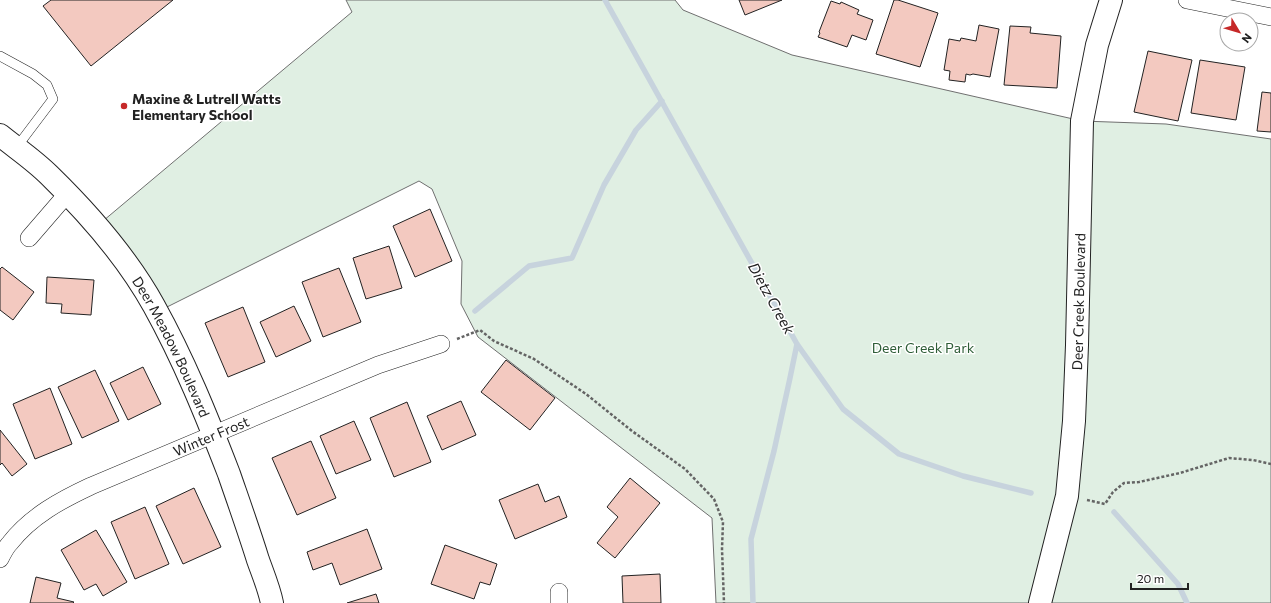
<svg xmlns="http://www.w3.org/2000/svg" width="1271" height="603" font-family="Commissioner,sans-serif">
	<rect width="100%" height="100%" fill="#fff"/>
	<path fill="#e0efe3" stroke="#6f6f6f" d="M 346,0 L 675,0 L 683,10 L 792,55 L 1082,121 L 1166,124 L 1271,139 L 1271,603 L 716,603 L 712,518 L 478,337 L 461,304 L 462,261 L 432,189 L 419,181 L 157,312 L 97,226 L 352,12 Z"/>
	<g fill="none" stroke-linecap="round" stroke-linejoin="round">
		<path stroke="#c7d3dd" stroke-width="5.5" d="M 605,0 L 797,344 L 843,409 L 899,454 L 963,476 L 1031,493
			M 475,311 L 529,266 L 572,258 L 604,185 L 636,130 L 662,101
			M 1114,512 L 1178,584 L 1187,603
			M 753,603 L 751,539 L 774,451 L 790,378 L 797,344"/>
	</g>
	<path fill="#f3c9c0" stroke="#222" d="M 51,0 L 173,0 L 91,66 L 43,6 Z
		M 739,0 L 782,0 L 745,15 Z
		M 894,0 L 898,0 L 938,13 L 920,67 L 876,54 Z
		M 831,1 L 840,4 L 841,2 L 859,10 L 857,14 L 873,20 L 866,40 L 852,35 L 847,47 L 818,37 L 820,33 L 819,32 Z
		M 979,25 L 999,29 L 990,77 L 973,74 L 970,75 L 966,74 L 965,82 L 949,80 L 950,71 L 944,70 L 949,39 L 960,41 L 961,38 L 976,41 Z
		M 1010,26 L 1031,27 L 1030,33 L 1061,36 L 1057,88 L 1004,85 Z
		M 1148,51 L 1192,60 L 1178,121 L 1134,112 Z
		M 1200,60 L 1245,67 L 1236,120 L 1191,113 Z
		M 1262,92 L 1271,93 L 1271,132 L 1257,131 Z
		M 430,209 L 452,261 L 415,277 L 393,226 Z
		M 389,246 L 402,288 L 366,299 L 353,258 Z
		M 2,267 L 34,292 L 13,320 L 0,310 L 0,269 Z
		M 339,268 L 361,322 L 323,337 L 302,282 Z
		M 47,277 L 94,280 L 91,315 L 61,313 L 62,304 L 46,303 Z
		M 294,306 L 311,341 L 276,357 L 260,322 Z
		M 243,307 L 265,362 L 228,377 L 205,323 Z
		M 506,360 L 555,398 L 530,430 L 481,392 Z
		M 143,367 L 161,404 L 128,420 L 110,383 Z
		M 95,370 L 119,421 L 82,438 L 58,387 Z
		M 50,388 L 72,444 L 35,459 L 13,404 Z
		M 461,401 L 476,435 L 442,450 L 427,416 Z
		M 407,402 L 431,462 L 394,477 L 370,418 Z
		M 354,421 L 371,460 L 336,474 L 320,436 Z
		M 0,430 L 27,464 L 12,476 L 2,463 L 0,465 Z
		M 311,441 L 336,498 L 297,515 L 272,458 Z
		M 630,478 L 660,503 L 615,558 L 597,543 L 618,517 L 607,507 Z
		M 538,484 L 545,502 L 559,496 L 567,517 L 515,539 L 499,500 Z
		M 194,488 L 221,547 L 183,564 L 156,506 Z
		M 145,507 L 169,564 L 135,579 L 111,522 Z
		M 367,529 L 382,569 L 340,585 L 332,563 L 313,570 L 307,552 Z
		M 96,530 L 127,582 L 103,596 L 96,584 L 84,590 L 61,550 Z
		M 445,545 L 497,564 L 490,585 L 480,582 L 474,599 L 431,584 Z
		M 660,574 L 661,603 L 623,603 L 622,576 Z
		M 36,577 L 61,583 L 57,598 L 74,602 L 73,603 L 30,603 Z
		M 376,594 L 379,603 L 347,603 Z"/>
	<g fill="none" stroke-linecap="round" stroke-linejoin="round">
		<defs>
			<path id="service" d="M 0,56 L 33,74 L 47,85 L 53,99 L 16,148"/>
			<g id="minor">
				<path d="M 1187,0 L 1271,17"/>
				<path d="M 29,238 L 67,194"/>
				<path id="s1" d="M 0,559 C 3,553 6,547 10,543 C 31,516 61,500 91,486 L 378,365 L 441,344"/>
				<path d="M 559,603 L 559,592"/>
			</g>
			<g id="tertiary">
				<path id="s2" d="M 0,135 C 16,148 34,160 49,175 C 88,213 128,259 154,306 C 184,360 207,417 229,474 C 239,503 249,531 258,560 C 263,574 269,588 272,603"/>
				<path id="s3" d="M 1040,603 L 1067,496 L 1074,421 L 1077,345 L 1082,121 L 1097,45 L 1111,0"/>
			</g>
		</defs>
		<use href="#service" stroke="#222" stroke-width="10"/>
		<use href="#minor" stroke="#222" stroke-width="18"/>
		<use href="#tertiary" stroke="#222" stroke-width="24"/>
		<path stroke="#646464" stroke-width="2.5" stroke-dasharray="3 2" stroke-linecap="butt" d="M 457,339 L 480,330 L 494,341 L 534,359 L 586,394 L 632,431 L 685,469 L 714,499 L 723,522 L 722,549 L 724,603
			M 1087,500 L 1105,504 L 1113,492 L 1124,483 L 1139,482 L 1180,473 L 1229,458 L 1253,460 L 1271,464"/>
		<use href="#service" stroke="#fff" stroke-width="9"/>
		<use href="#minor" stroke="#fff" stroke-width="17"/>
		<use href="#tertiary" stroke="#fff" stroke-width="22"/>
	</g>
	<circle fill="#c62828" stroke="#fff" stroke-width="1.5" cx="124" cy="106" r="4"/>
	<g text-anchor="middle" dominant-baseline="central" stroke-width="3" stroke-linejoin="round" paint-order="stroke">
		<g font-size="14" font-weight="bold" fill="#222" stroke="#fff" text-anchor="start">
			<text x="132" y="98">Maxine &amp; Lutrell Watts<tspan x="132" dy="16">Elementary School</tspan></text>
		</g>
		<g font-size="14" fill="#222" stroke="#fff">
			<text stroke="none"><textPath href="#s3" startOffset="305">Deer Creek Boulevard</textPath></text>
			<text stroke="none"><textPath href="#s2" startOffset="276">Deer Meadow Boulevard</textPath></text>
			<text stroke="none"><textPath href="#s1" startOffset="249">Winter Frost</textPath></text>
		</g>
		<g font-size="14" fill="#2f5e38" stroke="#fff">
			<text x="923" y="347">Deer Creek Park</text>
		</g>
		<g font-size="15" font-style="italic" fill="#222" stroke="#fff">
			<text transform="translate(772 298) rotate(61)">Dietz Creek</text>
		</g>
	</g>
	<g transform="translate(1239 32) rotate(128)"><circle r="19" fill="#ffffff" stroke="#a7a7a7"/>
	<path d="M0-3L7 15L0 10L-7 15Z" fill="#c62828"/>
	<text y="-6" font-size="11" font-weight="bold" text-anchor="middle" fill="#222222">N</text>
	</g>
	<path d="M1131 583v6h57v-6" fill="none" stroke="#222222" stroke-width="2"/>
	<text x="1137" y="583" font-size="12" fill="#222222" stroke="#ffffff" stroke-width="3" paint-order="stroke">20 m</text>
</svg>
